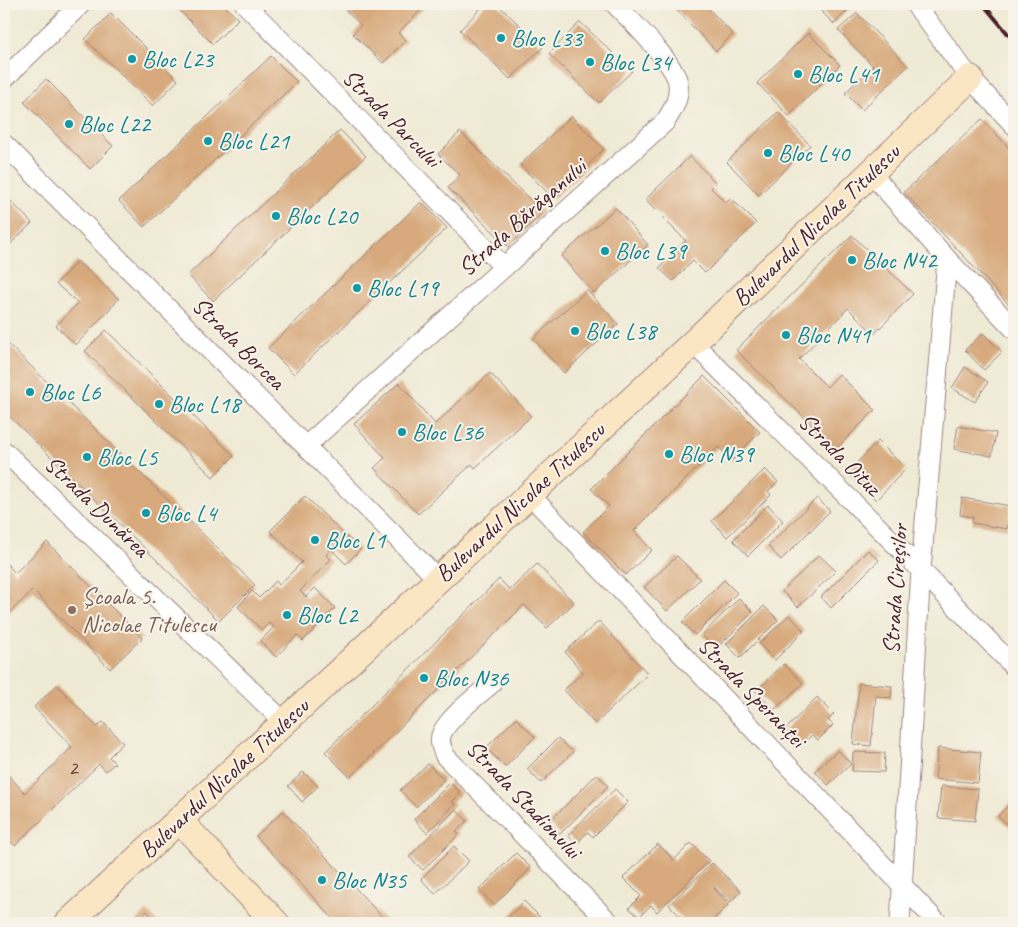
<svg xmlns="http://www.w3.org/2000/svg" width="1018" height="927" font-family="Caveat,sans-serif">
	<rect width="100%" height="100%" fill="#f7f3e8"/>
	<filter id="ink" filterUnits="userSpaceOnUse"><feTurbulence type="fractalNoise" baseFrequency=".02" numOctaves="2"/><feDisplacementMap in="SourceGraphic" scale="10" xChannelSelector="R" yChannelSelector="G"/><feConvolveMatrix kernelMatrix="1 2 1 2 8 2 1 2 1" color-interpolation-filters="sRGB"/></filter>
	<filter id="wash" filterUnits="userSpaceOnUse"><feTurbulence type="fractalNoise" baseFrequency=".0096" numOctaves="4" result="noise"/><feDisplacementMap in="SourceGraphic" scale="20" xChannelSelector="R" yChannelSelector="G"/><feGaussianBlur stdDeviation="1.12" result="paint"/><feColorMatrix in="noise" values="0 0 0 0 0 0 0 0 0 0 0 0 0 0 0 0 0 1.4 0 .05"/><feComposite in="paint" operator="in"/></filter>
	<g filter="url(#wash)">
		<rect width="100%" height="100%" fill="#efead4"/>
		<g id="blocks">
			<path fill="#d7a97c" d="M 173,4 L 223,4 L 238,19 L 213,44 Z
				M 339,4 L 427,4 L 398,33 L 406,40 L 383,63 L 353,34 L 361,25 Z
				M 485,4 L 497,4 L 543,47 L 510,79 L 460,30 Z
				M 675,4 L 704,4 L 733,34 L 716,51 L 673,6 Z
				M 814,4 L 854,4 L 834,24 Z
				M 111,13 L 178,80 L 153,106 L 85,39 Z
				M 857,13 L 908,66 L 862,110 L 845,93 L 873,66 L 838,30 Z
				M 580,22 L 632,71 L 599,103 L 549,54 Z
				M 808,33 L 840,65 L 789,116 L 757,83 Z
				M 271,56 L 297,82 L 144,227 L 119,201 Z
				M 46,79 L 113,146 L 90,169 L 24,102 Z
				M 778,112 L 810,145 L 759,195 L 727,162 Z
				M 571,116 L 604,149 L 554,199 L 520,165 Z
				M 982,119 L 1014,153 L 1014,310 L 904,192 Z
				M 340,130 L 366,156 L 213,301 L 188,275 Z
				M 460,132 L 543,212 L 509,247 L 448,188 L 460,175 L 438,154 Z
				M 690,156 L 716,183 L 711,188 L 726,203 L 731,198 L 756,223 L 705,273 L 693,261 L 673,281 L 659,268 L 686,241 L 645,200 Z
				M 4,194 L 32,223 L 4,250 Z
				M 421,202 L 447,228 L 294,374 L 268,348 Z
				M 616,208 L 648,245 L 594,293 L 561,256 Z
				M 852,235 L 913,294 L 874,334 L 848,308 L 799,359 L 827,387 L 839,374 L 875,410 L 836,449 L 736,350 Z
				M 77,261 L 119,299 L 76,345 L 56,326 L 78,303 L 56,284 Z
				M 587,290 L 618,324 L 564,373 L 533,339 Z
				M 106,330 L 234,456 L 213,477 L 85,351 Z
				M 983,333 L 1002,352 L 984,370 L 965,350 Z
				M 4,340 L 255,585 L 219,621 L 4,411 Z
				M 965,367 L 988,382 L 975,402 L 952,388 Z
				M 490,373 L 531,416 L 475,468 L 472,464 L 418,514 L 374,468 L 385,458 L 354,424 L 399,383 L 435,424 Z
				M 704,376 L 760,432 L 732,460 L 718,447 L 634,531 L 652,550 L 626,575 L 583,532 L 609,506 L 591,489 Z
				M 958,426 L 996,433 L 992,456 L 954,449 Z
				M 878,441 L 906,469 L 876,500 L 848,472 Z
				M 765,469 L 778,482 L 768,491 L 771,495 L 727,537 L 712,521 Z
				M 305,496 L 360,550 L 346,564 L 331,549 L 326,555 L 331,559 L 300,591 L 306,597 L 315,588 L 335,608 L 303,641 L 297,635 L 276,657 L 260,641 L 274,627 L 269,623 L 262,630 L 238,607 L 252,591 L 259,598 L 276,581 L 279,585 L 302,562 L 270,531 Z
				M 817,498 L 830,511 L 781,560 L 768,546 Z
				M 962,498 L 1011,506 L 1007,529 L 972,523 L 973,517 L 960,515 Z
				M 768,505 L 783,521 L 748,556 L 733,540 Z
				M 47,542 L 142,638 L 110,669 L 33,590 L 4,618 L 4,561 L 15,573 Z
				M 868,550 L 879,560 L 831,608 L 821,597 Z
				M 819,555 L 836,571 L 798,607 L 782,591 Z
				M 677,556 L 700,579 L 667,611 L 644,587 Z
				M 537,564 L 574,603 L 547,628 L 524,605 L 350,777 L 325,752 L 499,579 L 510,590 Z
				M 724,580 L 737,593 L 695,635 L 682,622 Z
				M 739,598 L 753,612 L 716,649 L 702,635 Z
				M 764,606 L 778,620 L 740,658 L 726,644 Z
				M 789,615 L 804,631 L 775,660 L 759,644 Z
				M 599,621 L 648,674 L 595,724 L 564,690 L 583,672 L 565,652 Z
				M 784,664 L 803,683 L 774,710 L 756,691 Z
				M 859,683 L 892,686 L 891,698 L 876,696 L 871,746 L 853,744 Z
				M 57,685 L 97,727 L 103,722 L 123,743 L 109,757 L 115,763 L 106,771 L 99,764 L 15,846 L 4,835 L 4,771 L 25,793 L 72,747 L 34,707 Z
				M 817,697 L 834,714 L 828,720 L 833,725 L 818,740 L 812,735 L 801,746 L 785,730 Z
				M 516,718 L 535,737 L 505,767 L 486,748 Z
				M 558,738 L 573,752 L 541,783 L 527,769 Z
				M 938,748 L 981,752 L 978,783 L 935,779 Z
				M 838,750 L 851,764 L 828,785 L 815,771 Z
				M 853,752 L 885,753 L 884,772 L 852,771 Z
				M 428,764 L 444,780 L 416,807 L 400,790 Z
				M 303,772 L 318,786 L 302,802 L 288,786 Z
				M 597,774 L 608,786 L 560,834 L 549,822 Z
				M 450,783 L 461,793 L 452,802 L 455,804 L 427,833 L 414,819 Z
				M 941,786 L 978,789 L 975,821 L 938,818 Z
				M 615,789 L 628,802 L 593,837 L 588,832 L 576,844 L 568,835 Z
				M 1014,799 L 1014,831 L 998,816 Z
				M 456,809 L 467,821 L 456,832 L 459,834 L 423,870 L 409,857 Z
				M 283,811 L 388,923 L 337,923 L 256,836 Z
				M 691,843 L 709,861 L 657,912 L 651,905 L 639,917 L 629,908 L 641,896 L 623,878 L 658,844 L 674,860 Z
				M 454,846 L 469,861 L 435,894 L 421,879 Z
				M 516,853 L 531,868 L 494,905 L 479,890 Z
				M 712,863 L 741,891 L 730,902 L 715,888 L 714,889 L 729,904 L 710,923 L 681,923 L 684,920 L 669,905 Z
				M 524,901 L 542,919 L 538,923 L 503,923 Z
				M 147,911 L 159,923 L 134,923 Z"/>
		</g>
	</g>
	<g filter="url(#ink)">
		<use href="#blocks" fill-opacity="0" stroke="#9c8480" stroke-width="1"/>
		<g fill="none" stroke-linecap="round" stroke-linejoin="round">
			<defs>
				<path id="street" d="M 245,4 L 504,267
					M 915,4 L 970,78 L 1014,125
					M 4,79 L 81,4
					M 4,144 L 437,578
					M 871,173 L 947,259 L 1014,329
					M 693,343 L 921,570 L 1014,667
					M 306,446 L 665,122 C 673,110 680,98 678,83 C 675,63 630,20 615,4
					M 4,451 L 284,722
					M 529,494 L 938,923
					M 491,684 C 477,696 449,717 442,733 C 438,741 442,748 445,756 L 610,923
					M 900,923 L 921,570 L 947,259"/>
				<path id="secondary" d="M 179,820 L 276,923
					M 68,923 L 693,343 L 970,78"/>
			</defs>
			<use href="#street" stroke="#9c8480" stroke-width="21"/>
			<use href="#secondary" stroke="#9c8480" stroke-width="28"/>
			<use href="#street" stroke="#fff" stroke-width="19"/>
			<use href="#secondary" stroke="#fbe6c4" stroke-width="26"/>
			<path stroke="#4a1f2b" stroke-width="4" d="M 983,4 L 1014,41"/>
		</g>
	</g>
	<g fill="#0f9aa8" stroke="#f7f3e8" stroke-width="2">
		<circle cx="501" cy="38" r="5"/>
		<circle cx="132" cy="59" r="5"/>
		<circle cx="590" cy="62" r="5"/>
		<circle cx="798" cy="74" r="5"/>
		<circle cx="69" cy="124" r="5"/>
		<circle cx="208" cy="141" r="5"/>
		<circle cx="768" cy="153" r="5"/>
		<circle cx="276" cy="216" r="5"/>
		<circle cx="605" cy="251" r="5"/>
		<circle cx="852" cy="260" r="5"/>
		<circle cx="357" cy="288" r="5"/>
		<circle cx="575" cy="331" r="5"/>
		<circle cx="786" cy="335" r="5"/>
		<circle cx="30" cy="392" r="5"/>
		<circle cx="159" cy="404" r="5"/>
		<circle cx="402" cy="432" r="5"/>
		<circle cx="669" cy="454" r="5"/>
		<circle cx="87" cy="457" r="5"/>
		<circle cx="146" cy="513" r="5"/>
		<circle cx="315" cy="540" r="5"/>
		<circle cx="287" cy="615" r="5"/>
		<circle cx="424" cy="678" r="5"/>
		<circle cx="322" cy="880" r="5"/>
	</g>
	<circle fill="#8d6e63" stroke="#f7f3e8" stroke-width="2" cx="72" cy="610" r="5"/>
	<g text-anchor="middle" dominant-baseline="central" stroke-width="4" stroke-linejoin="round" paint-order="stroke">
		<g font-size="21" fill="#6d423f">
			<text x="73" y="768">2</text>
		</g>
		<g font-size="24" fill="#0d838f" stroke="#f7f3e8" text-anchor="start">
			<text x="511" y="38">Bloc L33</text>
			<text x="142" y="59">Bloc L23</text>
			<text x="600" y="62">Bloc L34</text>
			<text x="808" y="74">Bloc L41</text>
			<text x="79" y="124">Bloc L22</text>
			<text x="218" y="141">Bloc L21</text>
			<text x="778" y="153">Bloc L40</text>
			<text x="286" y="216">Bloc L20</text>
			<text x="615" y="251">Bloc L39</text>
			<text x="862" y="260">Bloc N42</text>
			<text x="367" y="288">Bloc L19</text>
			<text x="585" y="331">Bloc L38</text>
			<text x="796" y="335">Bloc N41</text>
			<text x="40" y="392">Bloc L6</text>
			<text x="169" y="404">Bloc L18</text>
			<text x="412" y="432">Bloc L36</text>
			<text x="679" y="454">Bloc N39</text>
			<text x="97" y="457">Bloc L5</text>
			<text x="156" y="513">Bloc L4</text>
			<text x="325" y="540">Bloc L1</text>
			<text x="297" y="615">Bloc L2</text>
			<text x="434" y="678">Bloc N36</text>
			<text x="332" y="880">Bloc N35</text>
		</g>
		<g font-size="24" fill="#4a1f2b" stroke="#f7f3e8">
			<text transform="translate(392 118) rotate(45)">Strada Parcului</text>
			<text transform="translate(522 217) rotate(-42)">Strada Bărăganului</text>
			<text transform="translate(816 225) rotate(-44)">Bulevardul Nicolae Titulescu</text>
			<text transform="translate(239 343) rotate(45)">Strada Borcea</text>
			<text transform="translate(840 454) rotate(45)">Strada Oituz</text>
			<text transform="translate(520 502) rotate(-43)">Bulevardul Nicolae Titulescu</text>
			<text transform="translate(97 506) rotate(44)">Strada Dunărea</text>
			<text transform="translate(895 589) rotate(-86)">Strada Cireșilor</text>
			<text transform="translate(752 692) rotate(46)">Strada Speranței</text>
			<text transform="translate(224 778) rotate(-43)">Bulevardul Nicolae Titulescu</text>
			<text transform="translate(524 799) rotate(46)">Strada Stadionului</text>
		</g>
		<g font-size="24" fill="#785e54" stroke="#f7f3e8" text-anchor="start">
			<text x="82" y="596">Școala 5.<tspan x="82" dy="28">Nicolae Titulescu</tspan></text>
		</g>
	</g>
	<rect width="1018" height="927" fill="none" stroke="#f7f3e8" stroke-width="20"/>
</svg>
